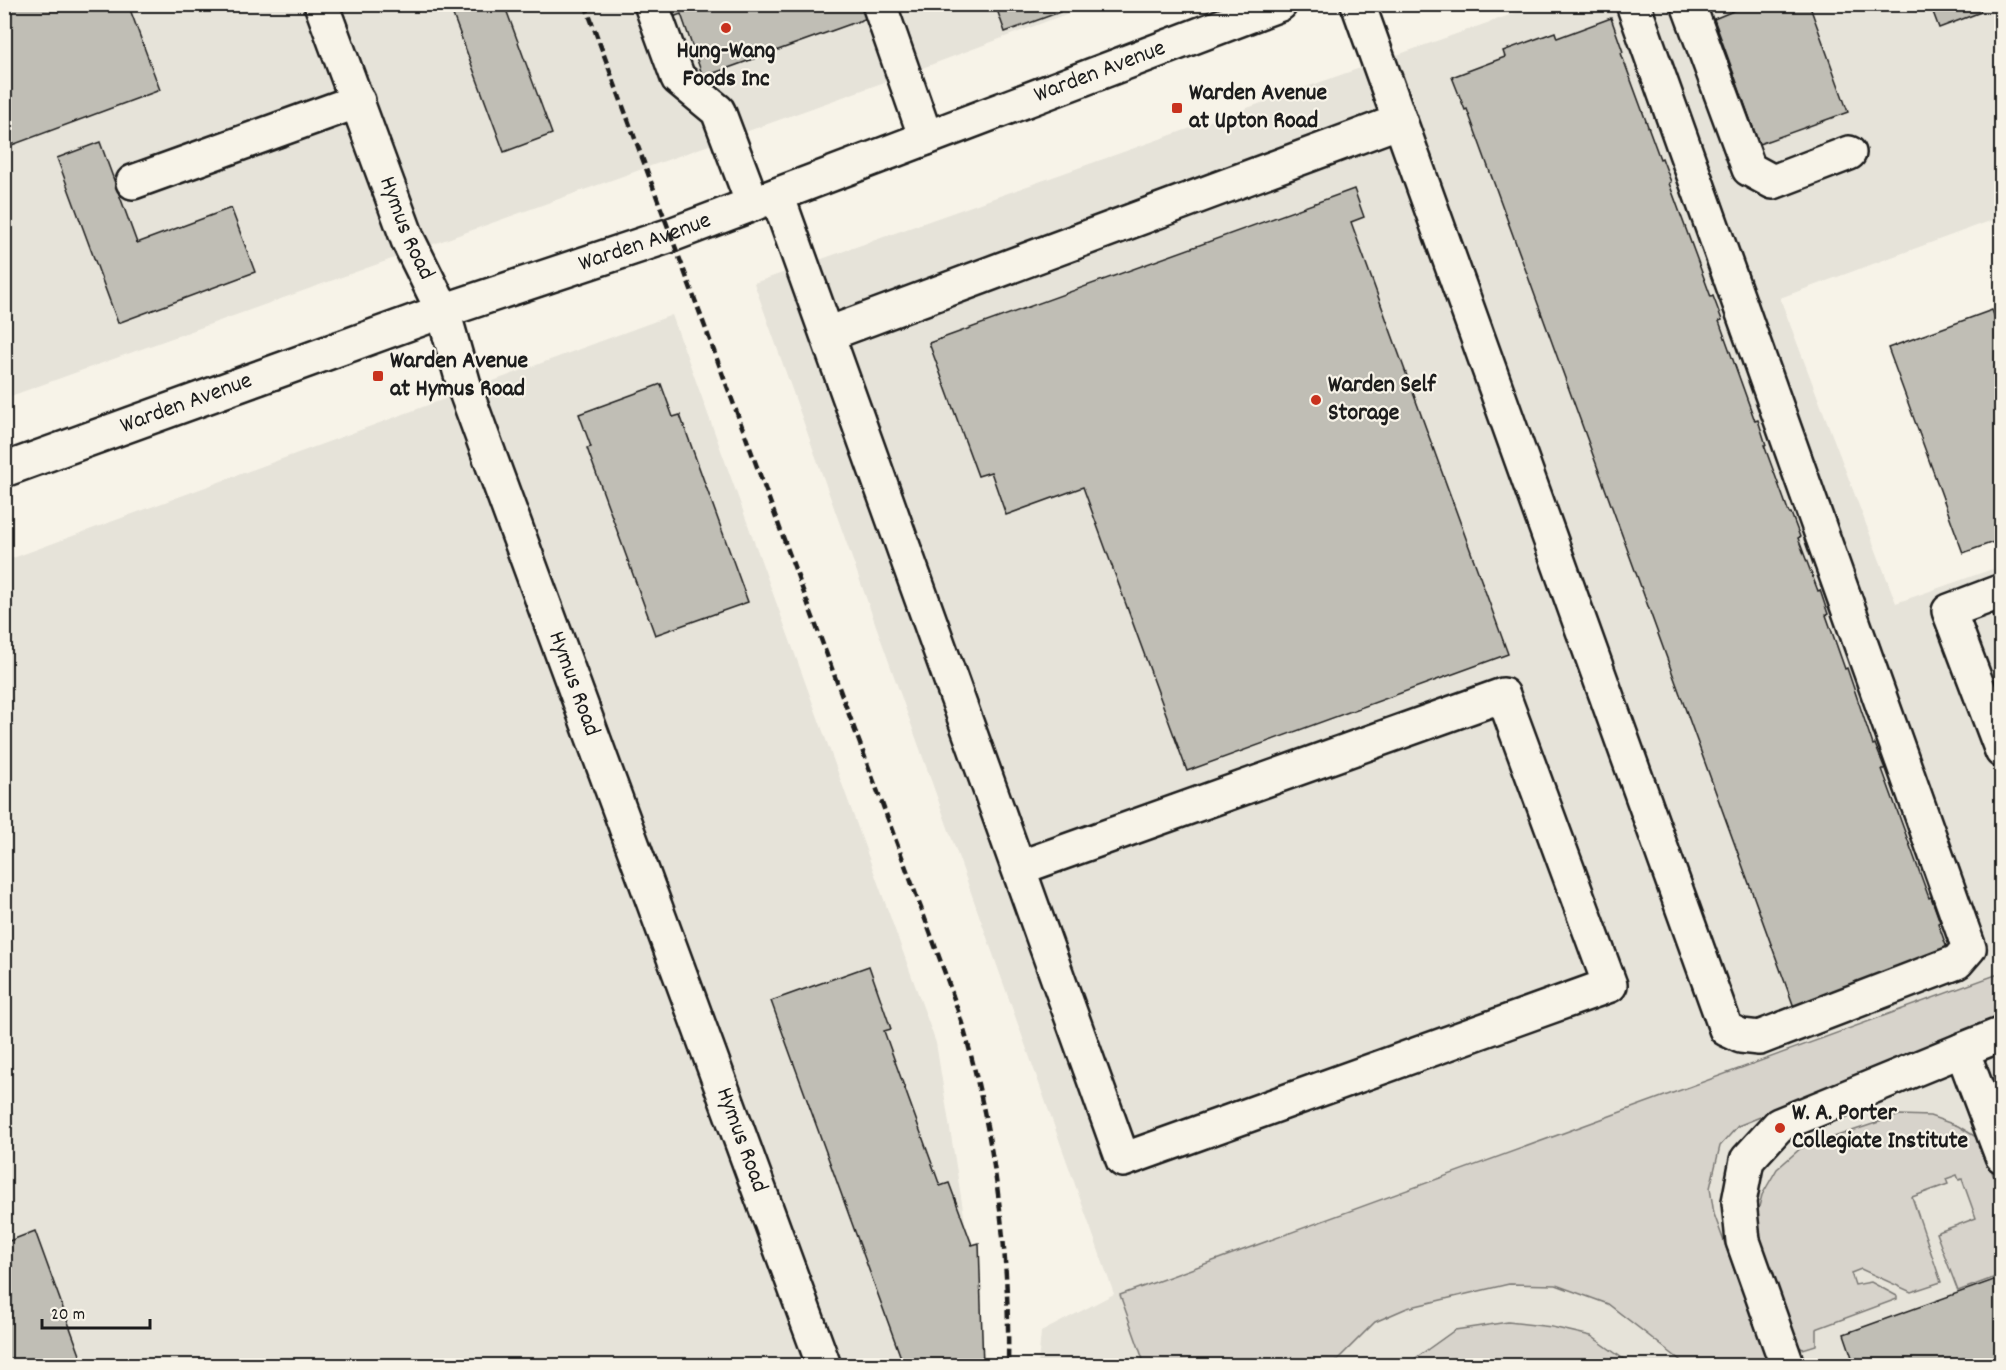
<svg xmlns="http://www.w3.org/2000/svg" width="2006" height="1370" font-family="Dekko,sans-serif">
	<rect width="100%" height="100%" fill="#f7f3e8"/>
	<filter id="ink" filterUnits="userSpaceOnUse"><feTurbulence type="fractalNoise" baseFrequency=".0167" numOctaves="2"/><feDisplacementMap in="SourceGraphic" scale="12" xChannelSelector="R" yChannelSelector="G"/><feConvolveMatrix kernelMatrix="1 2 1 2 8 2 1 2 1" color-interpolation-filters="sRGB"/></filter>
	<g filter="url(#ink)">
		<path fill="#e6e3d9" d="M 5,5 L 1090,5 L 893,79 L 5,398 Z
			M 1538,5 L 2001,5 L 2001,217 L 1780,298 L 1896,603 L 2001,566 L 2001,1365 L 1038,1365 L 1041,1332 L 1114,1294 L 754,283 Z
			M 672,315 L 936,1043 L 974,1277 L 970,1365 L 5,1366 L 5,561 Z"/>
		<path fill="#d7d3cb" stroke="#7a7874" stroke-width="1.5" d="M 2001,973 L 2001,1020 L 1738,1126 L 1720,1146 L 1710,1188 L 1714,1214 L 1769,1365 L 1684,1365 L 1680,1360 L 1608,1304 L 1556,1285 L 1509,1284 L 1407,1308 L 1375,1322 L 1339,1358 L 1335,1365 L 1145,1365 L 1120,1295 Z
			M 2001,1065 L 2001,1110 C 1995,1091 1994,1084 2001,1065 Z
			M 1900,1115 L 1930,1116 L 1958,1126 L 1981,1140 L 2001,1198 L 2001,1275 L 1958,1291 L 1936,1233 L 1976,1218 L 1962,1179 L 1959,1180 L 1957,1175 L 1946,1179 L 1948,1184 L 1912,1197 L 1941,1282 L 1911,1292 L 1861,1269 L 1851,1273 L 1855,1285 L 1871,1282 L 1897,1296 L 1897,1299 L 1816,1329 L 1816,1345 L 1803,1349 L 1792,1343 L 1754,1226 L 1762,1195 L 1777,1169 L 1801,1148 Z
			M 1508,1322 L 1552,1327 L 1591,1336 L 1632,1365 L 1406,1365 L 1455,1330 Z"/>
		<path fill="#c0beb5" stroke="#1c1c1c" stroke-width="1.5" d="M 4,4 L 128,4 L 160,90 L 4,148 Z
			M 449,4 L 504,4 L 552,134 L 504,152 Z
			M 668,4 L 869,4 L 873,16 L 703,77 L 681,14 L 673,17 Z
			M 995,4 L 1058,4 L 1060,12 L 1005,32 Z
			M 1750,4 L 1809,4 L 1848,112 L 1759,144 L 1714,19 Z
			M 1930,4 L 1978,4 L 1981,12 L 1939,28 Z
			M 1611,18 L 1623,52 L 1621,53 L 1660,159 L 1662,158 L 1671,182 L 1669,183 L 1711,297 L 1713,296 L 1722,320 L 1719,321 L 1755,421 L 1758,420 L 1766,445 L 1764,445 L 1789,513 L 1791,513 L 1800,537 L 1798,538 L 1818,591 L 1820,590 L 1828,614 L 1826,615 L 1845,669 L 1847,668 L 1873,745 L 1875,744 L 1885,769 L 1882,769 L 1929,898 L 1931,897 L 1940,922 L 1938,923 L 1949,954 L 1795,1010 L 1467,109 L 1465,110 L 1452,77 L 1505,57 L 1503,51 L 1555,32 L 1557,38 Z
			M 100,142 L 137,243 L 231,208 L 255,272 L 118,323 L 57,158 Z
			M 1354,189 L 1364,217 L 1351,222 L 1508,654 L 1187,771 L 1083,487 L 1006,515 L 991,472 L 978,476 L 929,343 Z
			M 1992,310 L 2002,336 L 2002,539 L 1963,553 L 1888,348 Z
			M 661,384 L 673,417 L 680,415 L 748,602 L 655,635 L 587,448 L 591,447 L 579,414 Z
			M 2002,606 L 2002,639 L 1991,610 Z
			M 869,966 L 891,1029 L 884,1031 L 940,1186 L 949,1183 L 972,1245 L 979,1243 L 983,1366 L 904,1366 L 771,1001 Z
			M 35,1231 L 84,1366 L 4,1366 L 4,1243 Z
			M 2002,1277 L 2002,1366 L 1855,1366 L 1844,1334 Z"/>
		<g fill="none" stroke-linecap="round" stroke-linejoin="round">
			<defs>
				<g id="minor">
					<path id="s1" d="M 321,4 L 408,240 L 443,311 L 466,392 L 824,1366"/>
					<path d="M 651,4 L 678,78 L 718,111 L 753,204"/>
					<path d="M 879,4 L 926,138"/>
					<path d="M 1358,4 L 1726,1029 L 1741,1036 L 1759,1038 L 1957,962 L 1969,948 L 1633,4"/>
					<path d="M 1688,4 L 1749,169 L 1773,182 L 1849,153"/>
					<path d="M 133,182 L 358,101"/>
					<path d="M 777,195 L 1123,1160 L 1610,985 L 1503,695 L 1019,868"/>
					<path d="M 828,334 L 1400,121"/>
					<path d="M 2002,591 L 1949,611 L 2002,751"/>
					<path d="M 2002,1034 L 1962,1050 L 2002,1156"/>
					<path d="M 1786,1362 L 1743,1241 L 1739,1202 L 1747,1160 L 1779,1125 L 1962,1050"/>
				</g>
				<g id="major">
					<path id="s2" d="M 4,470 L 443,311 L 671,235 L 1280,4"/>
				</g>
			</defs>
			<use href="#minor" stroke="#1c1c1c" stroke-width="38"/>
			<use href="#major" stroke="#1c1c1c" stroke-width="38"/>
			<use href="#minor" stroke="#f7f3e8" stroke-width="33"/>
			<use href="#major" stroke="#f7f3e8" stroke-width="33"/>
			<path stroke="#1c1c1c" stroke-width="4.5" stroke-dasharray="9 4.5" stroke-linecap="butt" d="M 585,4 L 928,927 C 942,965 957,1004 968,1044 C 996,1148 1010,1258 1008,1366"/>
		</g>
	</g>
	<g fill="#c8321e" stroke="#f7f3e8" stroke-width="2">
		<circle cx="726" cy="28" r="6"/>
		<rect x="1171" y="102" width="12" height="12" rx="3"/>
		<rect x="372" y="370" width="12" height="12" rx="3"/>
		<circle cx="1316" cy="400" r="6"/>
		<circle cx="1780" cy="1128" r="6"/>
	</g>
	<g text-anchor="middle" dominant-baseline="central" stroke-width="4.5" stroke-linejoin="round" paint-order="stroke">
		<g font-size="24" font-weight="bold" fill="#1c1c1c" stroke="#f7f3e8" text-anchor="start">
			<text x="726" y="52" text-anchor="middle">Hung-Wang<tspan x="726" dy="28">Foods Inc</tspan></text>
			<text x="1189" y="94">Warden Avenue<tspan x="1189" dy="28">at Upton Road</tspan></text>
			<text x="390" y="362">Warden Avenue<tspan x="390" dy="28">at Hymus Road</tspan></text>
			<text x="1328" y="386">Warden Self<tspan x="1328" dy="28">Storage</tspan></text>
			<text x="1792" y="1114">W. A. Porter<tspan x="1792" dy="28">Collegiate Institute</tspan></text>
		</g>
		<g font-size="24" fill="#1c1c1c" stroke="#f7f3e8">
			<text stroke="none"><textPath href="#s2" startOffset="1166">Warden Avenue</textPath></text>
			<text stroke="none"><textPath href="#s1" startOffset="240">Hymus Road</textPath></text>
			<text stroke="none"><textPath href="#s2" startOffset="680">Warden Avenue</textPath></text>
			<text stroke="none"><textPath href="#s2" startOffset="194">Warden Avenue</textPath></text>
			<text stroke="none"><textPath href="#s1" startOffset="726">Hymus Road</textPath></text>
			<text stroke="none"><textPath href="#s1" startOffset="1212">Hymus Road</textPath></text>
		</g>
	</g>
	<rect width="2006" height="1370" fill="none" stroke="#f7f3e8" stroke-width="24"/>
	<rect x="12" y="12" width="1982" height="1346" fill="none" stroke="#1c1c1c" stroke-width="2" filter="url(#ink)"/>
	<path d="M42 1319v9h108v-9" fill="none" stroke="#1c1c1c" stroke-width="3"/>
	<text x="51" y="1319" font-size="18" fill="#1c1c1c" stroke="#f7f3e8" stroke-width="4.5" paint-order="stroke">20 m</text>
</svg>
